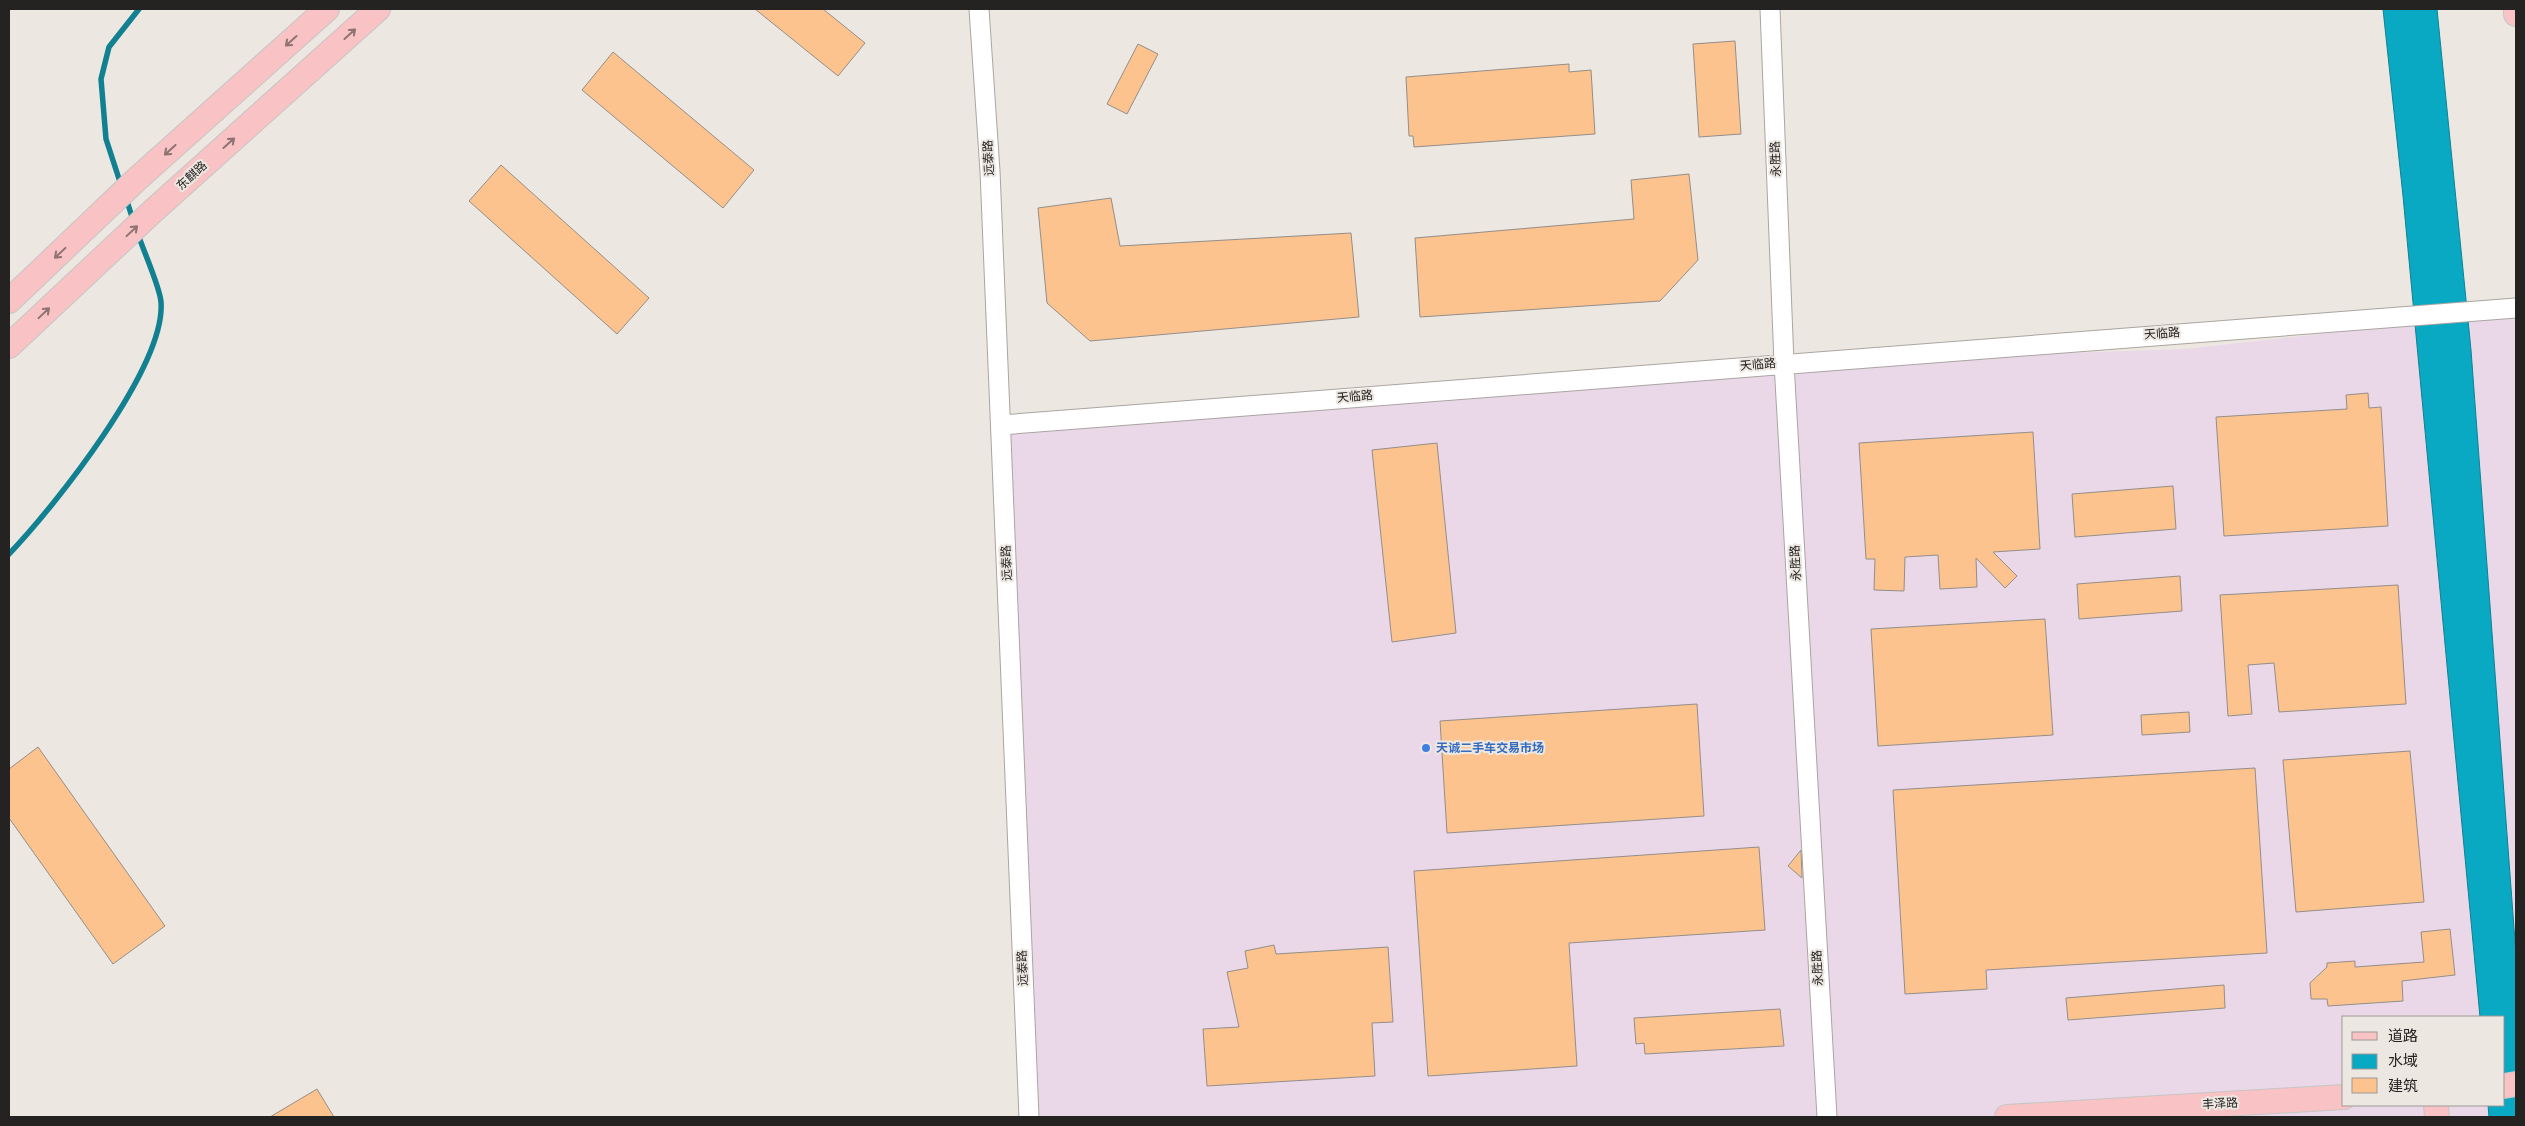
<svg xmlns="http://www.w3.org/2000/svg" width="2525" height="1126" font-family="'Source Sans 3','Noto Sans SC',sans-serif">
	<rect width="100%" height="100%" fill="#ede7e2"/>
	<path fill="#ead8e9" fill-rule="evenodd" d="M 2516,312 L 2516,1117 L 1029,1117 L 1001,425 L 1784,363 L 2186,349 ZM 2344,1017 L 2504,1017 L 2504,1105 L 2344,1105 Z"/>
	<path fill="#09a9c3" stroke="#118192" d="M 2383,9 L 2437,9 L 2471,350 L 2516,955 L 2516,1117 L 2489,1117 L 2488,1105 L 2504,1105 L 2504,1017 L 2480,1017 L 2403,196 Z"/>
	<g fill="none" stroke-linecap="round" stroke-linejoin="round">
		<path stroke="#118192" stroke-width="5.5" d="M 121,185 L 106,139 L 101,79 L 109,47 L 139,9
			M 126,198 L 133,220
			M 9,554 C 54,507 166,367 161,302 C 160,287 143,250 138,234"/>
	</g>
	<path fill="#fcc38f" stroke="#938e89" d="M 755,9 L 823,9 L 865,43 L 838,76 Z
		M 1735,41 L 1741,134 L 1699,137 L 1693,44 Z
		M 1138,44 L 1158,54 L 1127,114 L 1107,104 Z
		M 613,52 L 754,170 L 723,208 L 582,90 Z
		M 1569,64 L 1569,72 L 1591,70 L 1595,134 L 1414,147 L 1413,136 L 1409,136 L 1406,77 Z
		M 501,165 L 649,298 L 617,334 L 469,201 Z
		M 1689,174 L 1698,260 L 1660,301 L 1420,317 L 1415,238 L 1634,219 L 1631,180 Z
		M 1111,198 L 1120,246 L 1351,233 L 1359,317 L 1090,341 L 1047,303 L 1038,208 Z
		M 2368,393 L 2369,408 L 2381,407 L 2388,526 L 2224,536 L 2216,417 L 2347,409 L 2346,395 Z
		M 2033,432 L 2040,549 L 1993,552 L 2017,576 L 2005,588 L 1976,558 L 1977,587 L 1940,589 L 1938,555 L 1905,557 L 1904,591 L 1874,590 L 1875,559 L 1866,559 L 1859,443 Z
		M 1437,443 L 1456,633 L 1392,642 L 1372,450 Z
		M 2173,486 L 2176,529 L 2075,537 L 2072,494 Z
		M 2180,576 L 2182,611 L 2079,619 L 2077,584 Z
		M 2398,585 L 2406,704 L 2279,712 L 2274,663 L 2248,665 L 2252,714 L 2228,716 L 2220,595 Z
		M 2045,619 L 2053,735 L 1878,746 L 1871,629 Z
		M 1697,704 L 1704,816 L 1447,833 L 1440,721 Z
		M 2189,712 L 2190,732 L 2142,735 L 2141,715 Z
		M 38,747 L 165,926 L 113,964 L 9,818 L 9,769 Z
		M 2410,751 L 2424,902 L 2296,912 L 2283,760 Z
		M 2255,768 L 2267,953 L 1986,970 L 1987,989 L 1905,994 L 1893,790 Z
		M 1759,847 L 1765,930 L 1569,943 L 1577,1066 L 1428,1076 L 1414,871 Z
		M 1801,850 L 1802,878 L 1788,866 Z
		M 2450,929 L 2455,975 L 2402,981 L 2403,1001 L 2328,1006 L 2327,999 L 2311,999 L 2310,983 L 2327,967 L 2327,963 L 2355,961 L 2355,967 L 2424,962 L 2421,932 Z
		M 1274,945 L 1276,954 L 1388,947 L 1393,1022 L 1372,1023 L 1375,1076 L 1207,1086 L 1203,1029 L 1239,1027 L 1227,972 L 1248,968 L 1245,951 Z
		M 2224,985 L 2225,1008 L 2068,1020 L 2066,998 Z
		M 1780,1009 L 1784,1046 L 1645,1054 L 1644,1043 L 1636,1044 L 1634,1018 Z
		M 317,1089 L 334,1117 L 270,1117 Z"/>
	<g fill="none" stroke-linecap="round" stroke-linejoin="round">
		<defs>
			<path id="minor" d="M 979,9 L 990,171 L 1029,1117
				M 1770,9 L 1784,363 L 1827,1117
				M 1001,425 L 2516,308"/>
			<path id="major" d="M 2516,9 L 2516,14
				M 9,301 L 137,179 L 327,9
				M 9,346 L 153,211 L 378,9
				M 2504,1086 L 2516,1084
				M 2436,1105 L 2437,1117
				M 2007,1117 L 2344,1097"/>
		</defs>
		<use href="#minor" stroke="#aaa5a0" stroke-width="21"/>
		<use href="#major" stroke="#c6c6c5" stroke-width="26"/>
		<use href="#minor" stroke="#fff" stroke-width="19"/>
		<use href="#major" stroke="#f9c2c4" stroke-width="24"/>
	</g>
	<defs><path id="oneway-shaft" d="M-6 0H5M1.5-3L5.5 0L1.5 3" fill="none" stroke-width="1.6" stroke-linecap="round" stroke-linejoin="round" transform="scale(1.25)"/></defs>
	<g stroke="#8f7272">
		<use href="#oneway-shaft" transform="translate(350 34) rotate(-42)"/>
		<use href="#oneway-shaft" transform="translate(291 41) rotate(138)"/>
		<use href="#oneway-shaft" transform="translate(229 143) rotate(-42)"/>
		<use href="#oneway-shaft" transform="translate(170 150) rotate(138)"/>
		<use href="#oneway-shaft" transform="translate(132 231) rotate(-43)"/>
		<use href="#oneway-shaft" transform="translate(60 253) rotate(137)"/>
		<use href="#oneway-shaft" transform="translate(44 313) rotate(-43)"/>
	</g>
	<circle fill="#3f7fe0" stroke="#ede7e2" stroke-width="2" cx="1426" cy="748" r="5"/>
	<g text-anchor="middle" dominant-baseline="central" stroke-width="4" stroke-linejoin="round" paint-order="stroke">
		<g font-size="12" fill="#252321" stroke="#ede7e2">
			<text transform="translate(989 158) rotate(-93)">远泰路</text>
			<text transform="translate(1776 159) rotate(-92)">永胜路</text>
			<text transform="translate(192 176) rotate(-42)">东麒路</text>
			<text transform="translate(2162 334) rotate(-4)">天临路</text>
			<text transform="translate(1758 365) rotate(-5)">天临路</text>
			<text transform="translate(1355 397) rotate(-5)">天临路</text>
			<text transform="translate(1007 563) rotate(-92)">远泰路</text>
			<text transform="translate(1796 563) rotate(-93)">永胜路</text>
			<text transform="translate(1023 968) rotate(-92)">远泰路</text>
			<text transform="translate(1818 968) rotate(-93)">永胜路</text>
			<text transform="translate(2220 1104) rotate(-3)">丰泽路</text>
		</g>
		<g font-size="12" font-weight="bold" fill="#366cbe" stroke="#ede7e2" text-anchor="start">
			<text x="1436" y="748">天诚二手车交易市场</text>
		</g>
	</g>
	<rect width="2525" height="1126" fill="none" stroke="#252321" stroke-width="20"/>
	<rect x="2342" y="1016" width="162" height="90" fill="#ede7e2" stroke="#9d9995"/>
	<rect x="2352" y="1032" width="25" height="8" fill="#f9c2c4" stroke="#9d9995"/>
	<text x="2388" y="1041" font-size="15" fill="#252321">道路</text>
	<rect x="2352" y="1054" width="25" height="15" fill="#09a9c3" stroke="#9d9995"/>
	<text x="2388" y="1066" font-size="15" fill="#252321">水域</text>
	<rect x="2352" y="1078" width="25" height="15" fill="#fcc38f" stroke="#9d9995"/>
	<text x="2388" y="1091" font-size="15" fill="#252321">建筑</text>
</svg>
